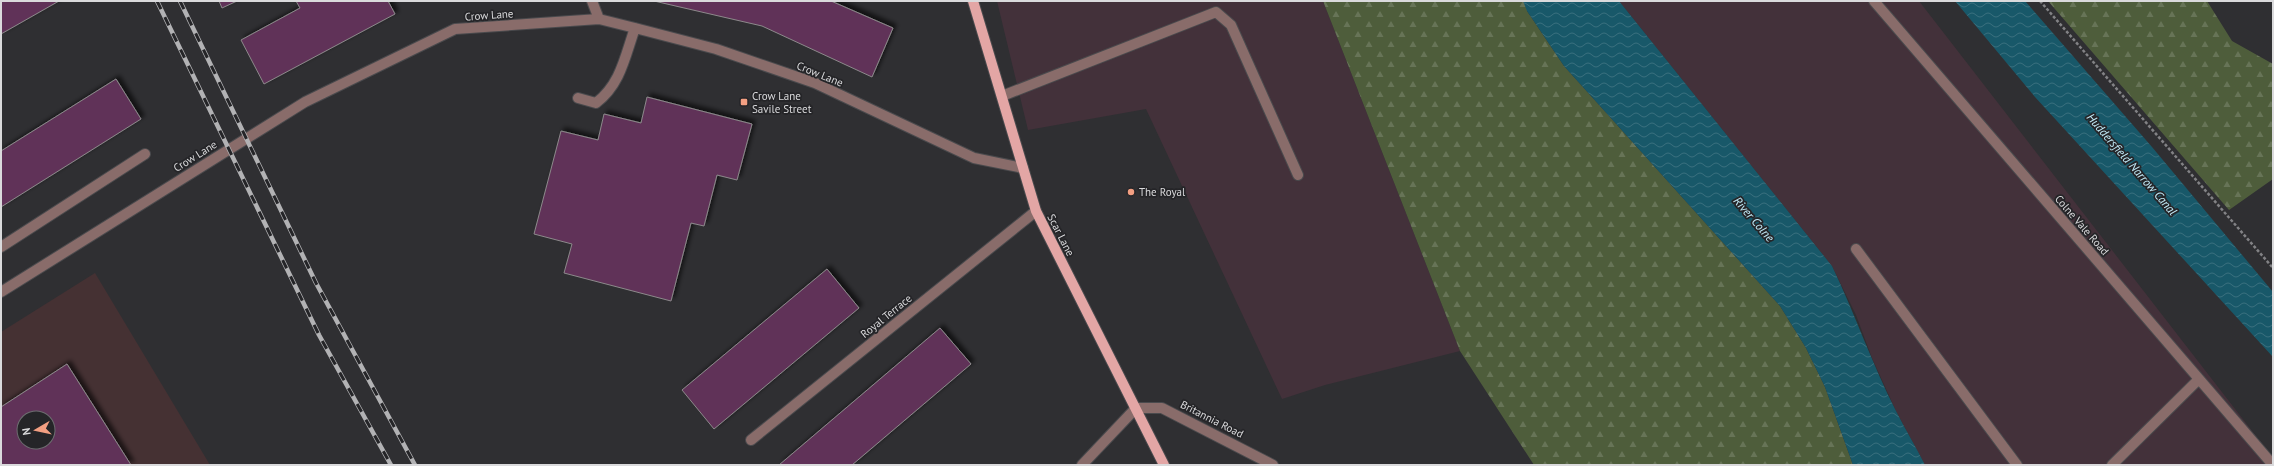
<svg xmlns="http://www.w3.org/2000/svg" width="2274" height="466" font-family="'PT Sans',sans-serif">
	<defs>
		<pattern id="forest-firs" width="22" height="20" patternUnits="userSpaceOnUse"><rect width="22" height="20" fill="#4e5d3b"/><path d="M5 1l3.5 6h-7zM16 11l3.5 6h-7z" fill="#677457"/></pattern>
		<pattern id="water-waves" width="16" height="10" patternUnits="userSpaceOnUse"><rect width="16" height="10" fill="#185869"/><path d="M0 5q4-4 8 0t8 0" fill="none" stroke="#396f7e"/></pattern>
		<filter id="shadow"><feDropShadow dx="3.5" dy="-3.5" stdDeviation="2" flood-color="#0009"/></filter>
	</defs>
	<rect width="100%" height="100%" fill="#2f2f32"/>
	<path fill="#43313a" d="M 997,1 L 1323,1 L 1460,351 L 1325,385 L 1282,399 L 1146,109 L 1028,130 Z
		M 1619,1 L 1919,1 L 2273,458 L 2273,465 L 1925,465 L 1896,411 L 1872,358 L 1856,315 L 1832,266 Z"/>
	<path fill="#453133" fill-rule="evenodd" d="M 95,273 L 210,465 L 1,465 L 1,332 ZM 24,418 L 48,418 L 48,442 L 24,442 Z"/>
	<path fill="url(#forest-firs)" d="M 1323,1 L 1529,1 L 1527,11 L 1564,66 L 1780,306 L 1806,348 L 1825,387 L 1853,465 L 1534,465 L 1460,351 Z
		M 2048,1 L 2207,1 L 2232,41 L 2273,64 L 2273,179 L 2229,210 Z"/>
	<path fill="url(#water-waves)" d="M 1523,1 L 1619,1 L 1832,266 C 1855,314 1872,364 1896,411 C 1905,429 1916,447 1925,465 L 1853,465 L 1825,387 L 1806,348 L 1780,306 L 1564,66 L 1527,11 Z
		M 1955,1 L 2025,1 L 2152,147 L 2273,292 L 2273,357 L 2035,97 Z"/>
	<path fill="#613358" stroke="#8c898b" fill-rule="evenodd" filter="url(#shadow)" d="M 1,1 L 59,1 L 1,34 Z
		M 219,1 L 237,1 L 222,8 Z
		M 296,1 L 388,1 L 395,14 L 264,84 L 241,40 L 300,8 Z
		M 654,1 L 831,1 L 893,28 L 872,77 L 762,26 Z
		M 116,79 L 141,119 L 1,207 L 1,151 Z
		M 647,97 L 752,124 L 737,180 L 717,175 L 704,226 L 691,223 L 671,301 L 564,273 L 572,244 L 534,234 L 561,131 L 598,140 L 604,114 L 641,123 Z
		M 827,269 L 859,308 L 714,429 L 682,390 Z
		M 940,328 L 971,364 L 852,465 L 779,465 Z
		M 67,364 L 131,465 L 1,465 L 1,407 ZM 24,418 L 48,418 L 48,442 L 24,442 Z"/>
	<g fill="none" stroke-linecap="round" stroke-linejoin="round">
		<defs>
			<path id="minor" d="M 592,1 L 599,19
				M 1874,1 L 2273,465
				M 1002,96 L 1216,12 L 1231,25 L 1298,175
				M 578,98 L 596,103 C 621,84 625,56 635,28
				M 1,247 L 145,154
				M 1856,249 L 2017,465
				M 1,292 L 305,102 L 455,29 L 599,19 L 635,28 L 716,49 L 815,83 L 974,158 L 1023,168
				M 751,440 L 1036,211
				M 1082,465 L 1136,408 L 1162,408 L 1273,465
				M 2112,465 L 2199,379"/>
			<path id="major" d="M 973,1 L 1036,211 L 1164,465"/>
		</defs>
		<use href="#minor" stroke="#4a4a4d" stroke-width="12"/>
		<use href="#major" stroke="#4a4a4d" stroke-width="12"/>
		<path stroke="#828285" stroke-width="2.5" stroke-dasharray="3 2" stroke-linecap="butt" d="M 2040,1 L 2273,268"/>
		<use href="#minor" stroke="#896c6a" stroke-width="10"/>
		<use href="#major" stroke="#e3a6a5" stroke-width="10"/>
		<defs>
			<path id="rail" d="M 157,1 L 319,335 L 391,465
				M 180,1 L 316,283 L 415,465"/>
		</defs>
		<use href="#rail" stroke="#b2b2b4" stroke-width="4.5"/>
		<use href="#rail" stroke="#252528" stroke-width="3" stroke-dasharray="9" stroke-linecap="butt"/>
	</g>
	<g fill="#f39f82" stroke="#252528" stroke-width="1.5">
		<rect x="740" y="98" width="8" height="8" rx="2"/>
		<circle cx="1131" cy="192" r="4"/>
	</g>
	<g text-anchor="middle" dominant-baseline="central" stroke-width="3.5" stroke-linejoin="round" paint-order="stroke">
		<g font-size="11" fill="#dadadc" stroke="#252528">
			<text transform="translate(489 15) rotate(-4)">Crow Lane</text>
			<text transform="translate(820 74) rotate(22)">Crow Lane</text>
			<text transform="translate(195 156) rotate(-32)">Crow Lane</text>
			<text transform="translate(2082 225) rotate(49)">Colne Vale Road</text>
			<text transform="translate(1061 235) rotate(63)">Scar Lane</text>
			<text transform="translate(886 316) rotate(-39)">Royal Terrace</text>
			<text transform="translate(1212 419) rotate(27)">Britannia Road</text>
		</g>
		<g font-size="11" fill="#dadadc" stroke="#252528" text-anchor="start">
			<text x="752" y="96">Crow Lane<tspan x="752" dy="13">Savile Street</tspan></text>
			<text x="1139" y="192">The Royal</text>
		</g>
		<g font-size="12" font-style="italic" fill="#c1eaf7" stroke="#252528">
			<text transform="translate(2132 164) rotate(49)">Huddersfield Narrow Canal</text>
			<text transform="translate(1754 219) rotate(49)">River Colne</text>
		</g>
	</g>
	<rect width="2274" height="466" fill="none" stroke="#dadadc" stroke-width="4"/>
	<g transform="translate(36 430) rotate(261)"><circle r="19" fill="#252528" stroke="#6d6d70"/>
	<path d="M0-3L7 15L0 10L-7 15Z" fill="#f39f82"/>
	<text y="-6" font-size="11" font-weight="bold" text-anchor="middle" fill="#dadadc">N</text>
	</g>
</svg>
